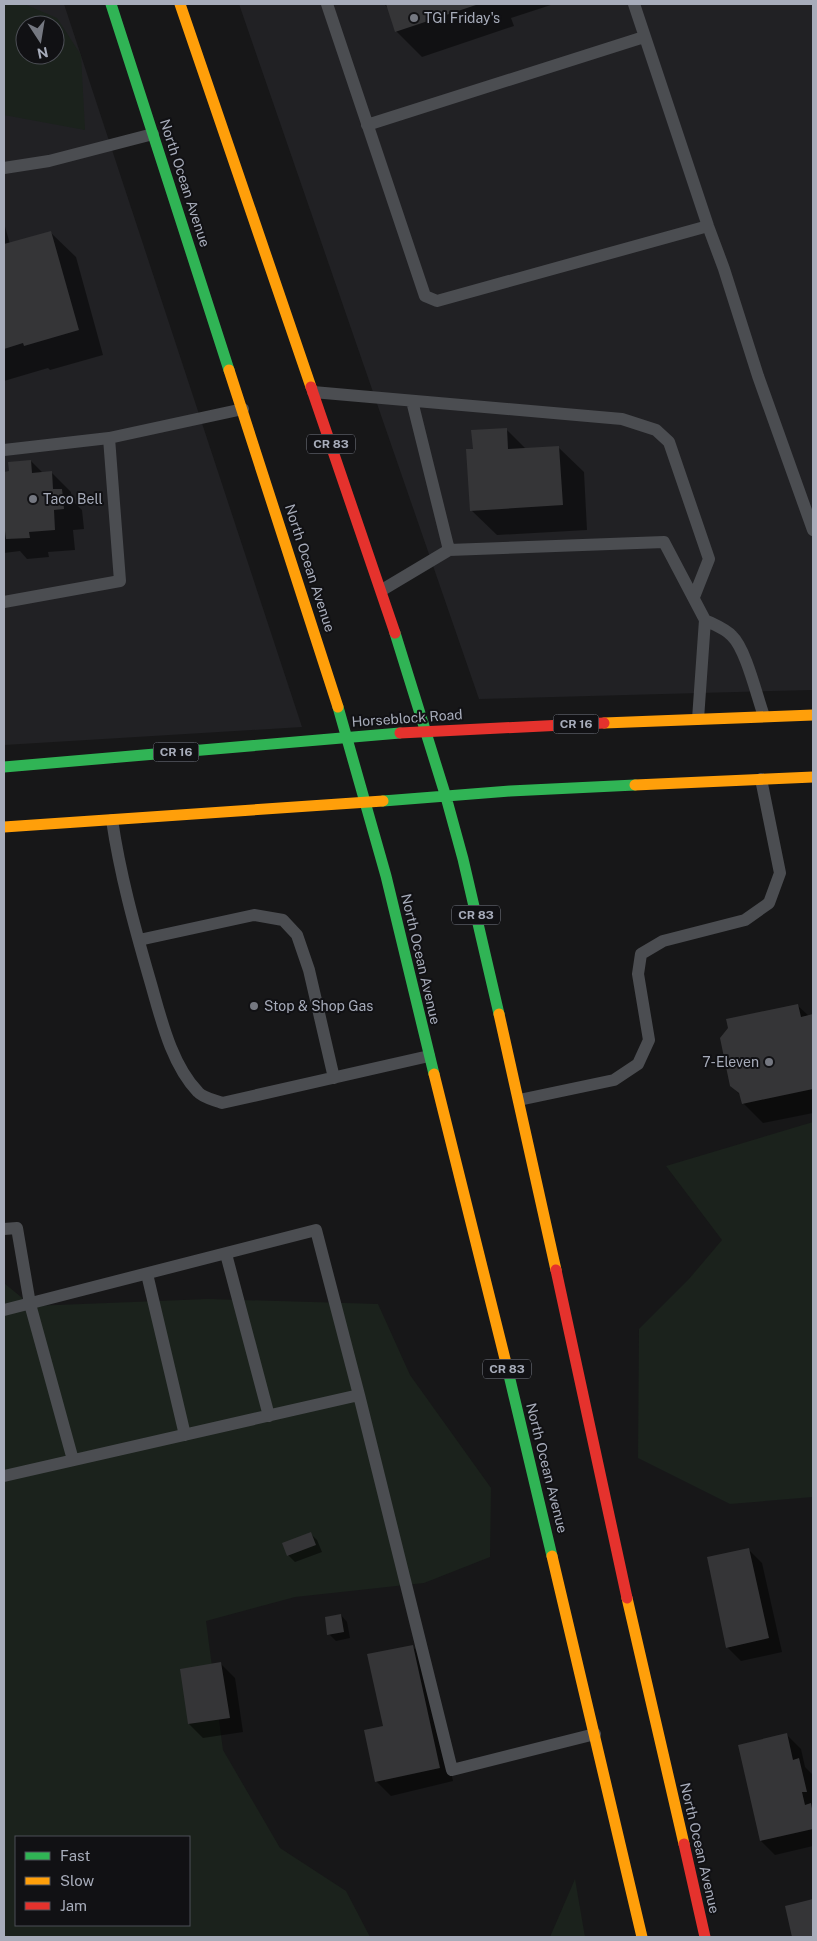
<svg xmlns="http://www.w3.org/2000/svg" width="817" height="1941" font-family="'Public Sans',sans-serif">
	<rect width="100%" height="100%" fill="#171718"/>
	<path fill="#212124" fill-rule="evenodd" d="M 4,4 L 64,4 L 302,727 L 4,745 ZM 25,25 L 55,25 L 55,55 L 25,55 Z
		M 239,4 L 813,4 L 813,690 L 479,699 Z"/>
	<path fill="#1b221c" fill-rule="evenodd" d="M 4,4 L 24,4 L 57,18 L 81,55 L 85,130 L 4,115 ZM 25,25 L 55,25 L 55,55 L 25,55 Z
		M 813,1122 L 813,1497 L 730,1504 L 638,1458 L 639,1329 L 689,1279 L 722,1240 L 666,1166 Z
		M 4,1283 L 32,1306 L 208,1299 L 378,1304 L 410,1375 L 491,1488 L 490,1557 L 424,1583 L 295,1597 L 206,1621 L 223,1750 L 280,1848 L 346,1891 L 370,1937 L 4,1937 ZM 16,1837 L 189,1837 L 189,1925 L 16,1925 Z
		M 575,1879 L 585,1937 L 550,1937 Z"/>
	<path fill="#0007" d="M 384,4 L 554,4 L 511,18 L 514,26 L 422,57 L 396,31 L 388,8 Z
		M 4,223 L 10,244 L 50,232 L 76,257 L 103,355 L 50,370 L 48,368 L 4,381 Z
		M 507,430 L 526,449 L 558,447 L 584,472 L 587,530 L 497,535 L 471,510 Z
		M 31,461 L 43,473 L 51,472 L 71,492 L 72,500 L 82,510 L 84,529 L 73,530 L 75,550 L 48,552 L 49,557 L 27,559 L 20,551 L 4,553 L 4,473 L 11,472 Z
		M 798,1006 L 809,1016 L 813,1015 L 813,1113 L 763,1123 L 743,1103 L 741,1096 L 731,1085 Z
		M 310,1533 L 317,1540 L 322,1552 L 295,1562 L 288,1555 Z
		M 748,1549 L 762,1563 L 782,1652 L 741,1661 L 727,1647 Z
		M 341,1615 L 347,1622 L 350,1638 L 336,1641 L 329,1634 Z
		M 412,1646 L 426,1660 L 453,1781 L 391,1796 L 377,1782 L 365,1731 L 385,1727 Z
		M 221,1664 L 235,1678 L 243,1732 L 203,1738 L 189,1724 Z
		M 787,1735 L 801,1749 L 805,1767 L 812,1774 L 813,1778 L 813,1846 L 775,1855 L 761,1841 Z
		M 813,1900 L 813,1937 L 793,1937 L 786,1907 Z"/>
	<path fill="#353537" d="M 386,4 L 479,4 L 395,32 Z
		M 51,231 L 79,330 L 24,346 L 23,343 L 4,349 L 4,244 Z
		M 507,428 L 508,449 L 559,446 L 563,505 L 470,511 L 466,449 L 473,449 L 471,430 Z
		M 31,460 L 32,473 L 52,471 L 53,489 L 62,489 L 64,509 L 54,510 L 55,530 L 29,532 L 30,538 L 6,539 L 5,531 L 4,531 L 4,472 L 9,471 L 8,462 Z
		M 798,1004 L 801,1017 L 813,1014 L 813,1089 L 742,1104 L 739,1093 L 730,1086 L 720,1038 L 728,1028 L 726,1019 Z
		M 311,1532 L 316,1545 L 287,1556 L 282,1543 Z
		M 749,1548 L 769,1638 L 726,1648 L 707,1557 Z
		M 341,1614 L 344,1632 L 327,1635 L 325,1617 Z
		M 413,1645 L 440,1768 L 375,1782 L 364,1730 L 383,1726 L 367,1654 Z
		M 221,1662 L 230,1718 L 188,1724 L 180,1669 Z
		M 787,1733 L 793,1760 L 799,1758 L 807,1792 L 802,1792 L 805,1805 L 811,1803 L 813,1814 L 813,1829 L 760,1841 L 738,1745 Z
		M 813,1899 L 813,1937 L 792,1937 L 785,1906 Z"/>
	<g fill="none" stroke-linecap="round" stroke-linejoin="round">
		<path stroke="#4b4d51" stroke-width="12" d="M 327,4 L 425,296 L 437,301 L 708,226
			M 634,4 L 708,226 L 724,269 L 758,376 L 813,530
			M 367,125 L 644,37
			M 4,168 L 49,161 L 153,134
			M 313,392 L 622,419 L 656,430 L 669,442 L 709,559 L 694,597
			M 412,401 L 449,550
			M 4,450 L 109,438
			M 382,590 L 449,550 L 664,542 L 705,620 L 698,719
			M 4,602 L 120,581 L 109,438 L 243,409
			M 705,620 C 713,624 726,629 732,636 C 746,649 757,697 764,716
			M 112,820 C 120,874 134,925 149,977 C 160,1014 170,1063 198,1092 C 203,1098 215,1100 222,1103 L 429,1056
			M 139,940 L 254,915 L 283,920 L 297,935 L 309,970 L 334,1078
			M 519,1100 L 614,1080 L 638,1064 L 649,1040 L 638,974 L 641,954 L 663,941 L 745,920 L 769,903 L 780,873 L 761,779
			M 4,1229 L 17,1228 L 30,1304 L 73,1460
			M 226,1254 L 269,1416
			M 147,1274 L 185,1435
			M 4,1310 L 316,1230 L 359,1395 L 4,1476
			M 359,1395 L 452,1770 L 595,1734"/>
		<path stroke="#30b455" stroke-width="11" d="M 111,4 L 229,370
			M 395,633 L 446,797 L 463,859 L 499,1014
			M 338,707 L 386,876 L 434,1074
			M 4,767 L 400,733
			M 383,801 L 510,791 L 635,785
			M 508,1371 L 552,1556"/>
		<path stroke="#ff9f0a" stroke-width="11" d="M 180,4 L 311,387
			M 229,370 L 338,707
			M 604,723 L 813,715
			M 635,785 L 813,777
			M 4,827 L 383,801
			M 499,1014 L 556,1270
			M 434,1074 L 508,1371
			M 552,1556 L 642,1937
			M 627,1598 L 684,1844"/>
		<path stroke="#e5322d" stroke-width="11" d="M 311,387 L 395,633
			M 400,733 L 604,723
			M 556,1270 L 627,1598
			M 684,1844 L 705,1937"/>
	</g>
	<g fill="#757881" stroke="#111114" stroke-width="2">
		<circle cx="414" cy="18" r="5"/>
		<circle cx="33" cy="499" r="5"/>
		<circle cx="254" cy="1006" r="5"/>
		<circle cx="769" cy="1062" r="5"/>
	</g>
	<g text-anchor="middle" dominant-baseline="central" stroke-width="4" stroke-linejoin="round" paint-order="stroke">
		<g fill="#111114" stroke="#7a7e88" stroke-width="1">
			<rect x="307" y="434.5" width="48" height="19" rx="4"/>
			<rect x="553.5" y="714.5" width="45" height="19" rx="4"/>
			<rect x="153.5" y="742.5" width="45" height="19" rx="4"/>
			<rect x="452" y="905.5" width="48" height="19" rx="4"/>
			<rect x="483" y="1359.5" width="48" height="19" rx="4"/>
		</g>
		<g font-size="12" font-weight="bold" fill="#a7acba">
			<text x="331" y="444">CR 83</text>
			<text x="576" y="724">CR 16</text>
			<text x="176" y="752">CR 16</text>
			<text x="476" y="915">CR 83</text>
			<text x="507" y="1369">CR 83</text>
		</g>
		<g font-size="14" fill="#a7acba" stroke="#111114" text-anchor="start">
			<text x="424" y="18">TGI Friday's</text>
			<text x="43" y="499">Taco Bell</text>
			<text x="264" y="1006">Stop &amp; Shop Gas</text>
			<text x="759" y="1062" text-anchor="end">7-Eleven</text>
		</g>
		<g font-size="14" fill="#a7acba" stroke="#111114">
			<text transform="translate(185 183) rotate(72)">North Ocean Avenue</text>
			<text transform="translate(310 568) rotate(72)">North Ocean Avenue</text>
			<text transform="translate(407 718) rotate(-4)">Horseblock Road</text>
			<text transform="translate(421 959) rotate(77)">North Ocean Avenue</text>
			<text transform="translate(547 1468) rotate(76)">North Ocean Avenue</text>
			<text transform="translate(700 1848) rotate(77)">North Ocean Avenue</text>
		</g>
	</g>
	<rect width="817" height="1941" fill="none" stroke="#a7acba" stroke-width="10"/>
	<rect x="15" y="1836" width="175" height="90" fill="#111114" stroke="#4d4f56"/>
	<rect x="25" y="1852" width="25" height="8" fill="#30b455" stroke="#4d4f56"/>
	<text x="60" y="1861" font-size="15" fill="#a7acba">Fast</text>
	<rect x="25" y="1877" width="25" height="8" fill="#ff9f0a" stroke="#4d4f56"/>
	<text x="60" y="1886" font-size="15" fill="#a7acba">Slow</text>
	<rect x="25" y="1902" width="25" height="8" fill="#e5322d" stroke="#4d4f56"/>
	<text x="60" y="1911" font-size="15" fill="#a7acba">Jam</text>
	<g transform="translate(40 40) rotate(168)"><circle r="24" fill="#111114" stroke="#4d4f56"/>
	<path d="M0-4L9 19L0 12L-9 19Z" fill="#757881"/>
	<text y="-8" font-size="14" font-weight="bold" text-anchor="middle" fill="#a7acba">N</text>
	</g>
</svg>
